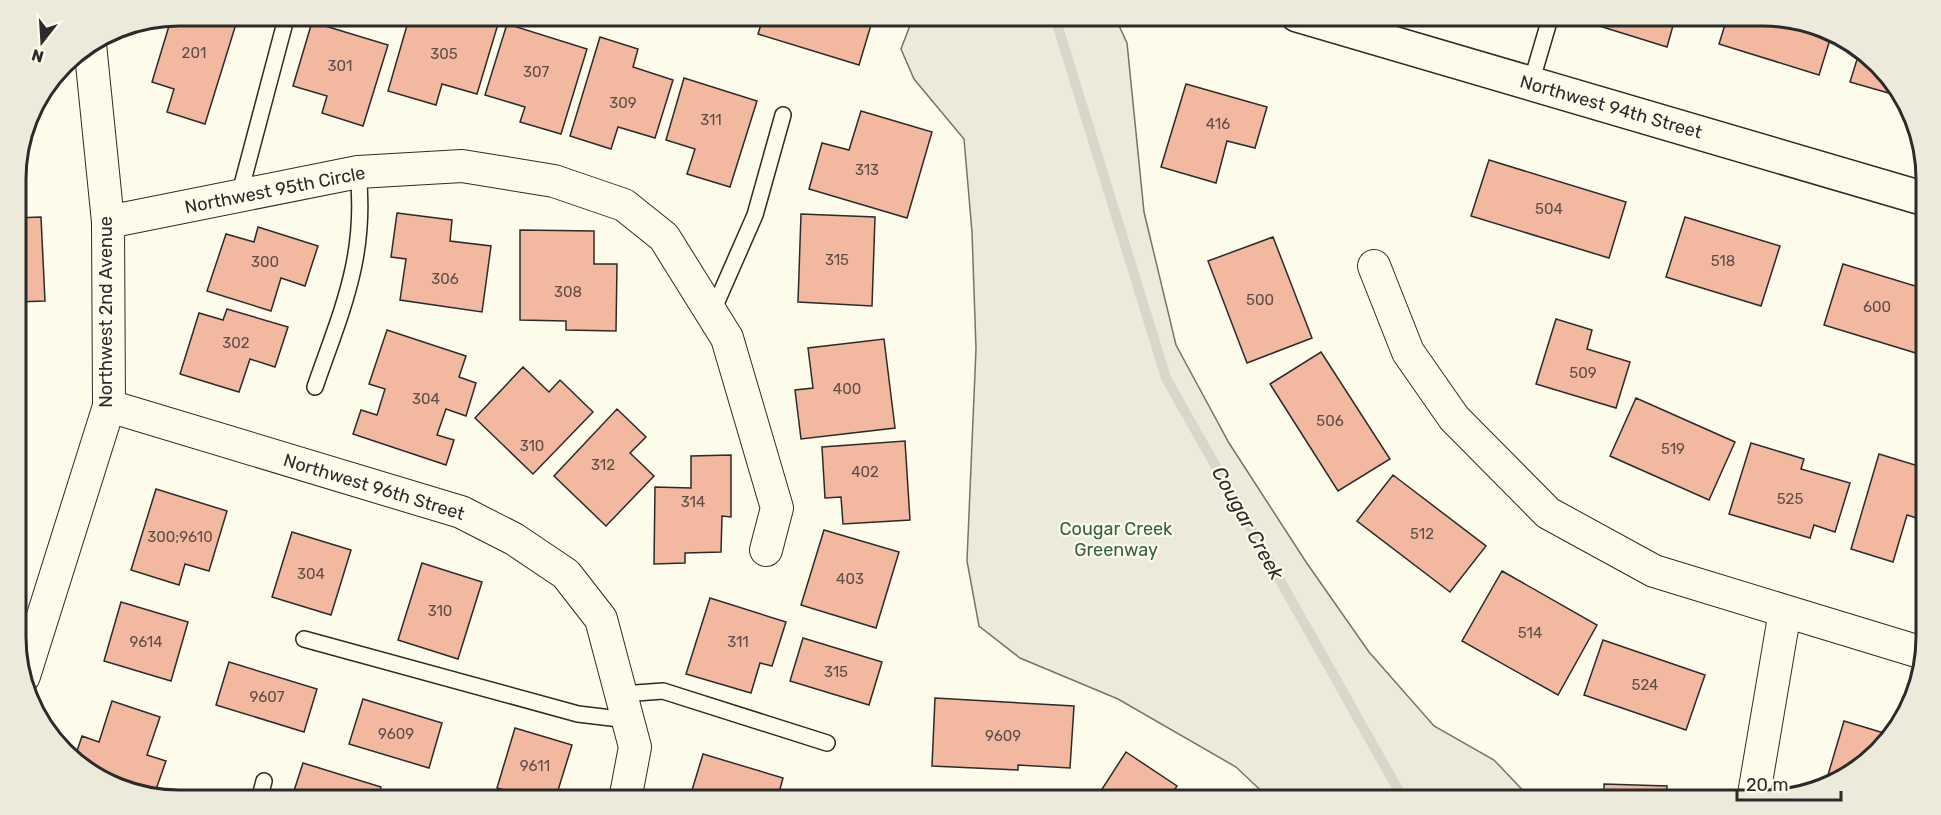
<svg xmlns="http://www.w3.org/2000/svg" width="1941" height="815" font-family="Rubik,sans-serif">
	<rect width="100%" height="100%" fill="#fdfbea"/>
	<path fill="#ecebdb" stroke="#74746e" stroke-width="1.5" d="M 914,15 L 1114,15 L 1127,43 L 1144,212 L 1176,345 L 1229,443 L 1306,562 L 1369,652 L 1434,726 L 1494,760 L 1532,800 L 1271,800 L 1236,767 L 1118,699 L 1020,658 L 979,626 L 967,561 L 976,349 L 972,232 L 964,139 L 914,79 L 901,49 Z"/>
	<g fill="none" stroke-linecap="round" stroke-linejoin="round">
		<path stroke="#d8d7c9" stroke-width="10" d="M 1058,27 L 1166,378 L 1404,800"/>
	</g>
	<path fill="#f2b8a0" stroke="#2b2b2b" stroke-width="1.5" d="M 178,15 L 208,15 L 236,24 L 205,124 L 167,112 L 174,89 L 152,82 L 172,16 Z
		M 410,15 L 466,15 L 498,24 L 477,94 L 442,84 L 436,105 L 388,91 Z
		M 764,15 L 874,15 L 859,65 L 758,34 Z
		M 1564,15 L 1676,15 L 1667,47 Z
		M 1728,15 L 1763,15 L 1825,27 L 1832,33 L 1819,75 L 1719,44 Z
		M 312,22 L 388,45 L 363,126 L 322,113 L 327,96 L 293,86 Z
		M 507,24 L 587,49 L 561,134 L 520,122 L 525,107 L 485,95 Z
		M 600,37 L 638,49 L 633,67 L 673,80 L 655,138 L 618,127 L 611,149 L 570,136 Z
		M 1859,53 L 1892,79 L 1899,96 L 1850,82 Z
		M 684,78 L 757,101 L 730,187 L 687,174 L 695,149 L 666,140 Z
		M 1186,84 L 1267,107 L 1255,148 L 1227,141 L 1216,183 L 1161,167 Z
		M 861,111 L 932,132 L 907,218 L 809,189 L 822,143 L 849,150 Z
		M 1489,160 L 1626,202 L 1609,258 L 1471,216 Z
		M 397,213 L 452,220 L 450,241 L 491,246 L 482,312 L 400,300 L 406,259 L 391,257 Z
		M 801,214 L 875,217 L 872,306 L 798,302 Z
		M 41,217 L 45,301 L 16,302 L 15,218 Z
		M 1685,217 L 1780,246 L 1761,306 L 1666,277 Z
		M 258,227 L 318,246 L 305,286 L 281,278 L 271,311 L 207,291 L 226,234 L 254,242 Z
		M 520,230 L 594,231 L 594,264 L 617,264 L 616,331 L 566,330 L 566,321 L 520,320 Z
		M 1273,237 L 1312,338 L 1247,363 L 1208,261 Z
		M 1843,264 L 1925,289 L 1925,335 L 1919,354 L 1824,325 Z
		M 227,309 L 288,327 L 275,367 L 250,359 L 239,392 L 180,374 L 199,313 L 223,320 Z
		M 1556,319 L 1592,330 L 1587,349 L 1630,362 L 1616,408 L 1536,384 Z
		M 387,330 L 466,356 L 459,377 L 476,383 L 466,416 L 446,409 L 437,435 L 454,440 L 446,465 L 353,434 L 361,410 L 377,415 L 385,389 L 369,384 Z
		M 884,339 L 895,428 L 801,439 L 795,390 L 813,388 L 808,348 Z
		M 1321,352 L 1390,459 L 1338,491 L 1270,384 Z
		M 523,367 L 549,392 L 560,380 L 593,412 L 533,474 L 475,418 Z
		M 1636,398 L 1735,442 L 1709,500 L 1610,456 Z
		M 617,409 L 646,437 L 630,453 L 654,476 L 606,526 L 554,476 Z
		M 905,441 L 910,520 L 843,524 L 841,497 L 825,498 L 822,447 Z
		M 1751,443 L 1804,459 L 1801,469 L 1850,483 L 1835,532 L 1814,525 L 1810,538 L 1729,514 Z
		M 1879,454 L 1925,468 L 1926,521 L 1907,515 L 1893,562 L 1851,549 Z
		M 731,455 L 731,517 L 722,516 L 721,552 L 685,553 L 685,563 L 654,564 L 655,487 L 691,488 L 691,456 Z
		M 1393,475 L 1486,546 L 1450,592 L 1357,521 Z
		M 156,489 L 227,511 L 209,571 L 185,564 L 179,585 L 131,570 Z
		M 824,530 L 899,552 L 876,628 L 801,605 Z
		M 292,532 L 351,550 L 331,615 L 272,597 Z
		M 422,563 L 482,582 L 458,659 L 398,640 Z
		M 1502,571 L 1597,625 L 1558,695 L 1462,641 Z
		M 710,598 L 786,622 L 772,666 L 760,663 L 751,693 L 686,674 Z
		M 121,602 L 188,622 L 171,681 L 104,661 Z
		M 803,638 L 882,662 L 869,705 L 790,681 Z
		M 1603,640 L 1705,675 L 1686,730 L 1584,695 Z
		M 229,662 L 317,689 L 304,732 L 216,705 Z
		M 935,698 L 1074,706 L 1070,768 L 1018,765 L 1018,770 L 932,766 Z
		M 363,699 L 442,723 L 429,768 L 349,744 Z
		M 112,701 L 160,717 L 147,755 L 166,761 L 154,795 L 116,788 L 75,757 L 82,736 L 99,742 Z
		M 1844,721 L 1887,734 L 1862,766 L 1835,777 L 1828,775 Z
		M 515,728 L 572,745 L 555,800 L 537,800 L 497,788 Z
		M 1126,752 L 1177,786 L 1168,800 L 1095,800 Z
		M 703,754 L 783,778 L 777,800 L 689,800 Z
		M 303,763 L 381,787 L 377,800 L 291,800 Z
		M 1604,784 L 1667,786 L 1667,800 L 1604,800 Z"/>
	<g fill="none" stroke-linecap="round" stroke-linejoin="round">
		<defs>
			<path id="service" d="M 1531,83 L 1551,15
				M 239,196 L 287,15
				M 712,313 L 755,215 L 783,115
				M 315,387 C 342,309 367,257 358,172
				M 304,639 L 578,714 L 628,720
				M 622,694 L 663,691 L 827,743
				M 259,800 L 264,781"/>
			<path id="minor" d="M 108,222 L 358,172 L 462,166 L 554,181 L 624,205 L 664,237 L 727,338 L 777,508 L 766,550
				M 1374,266 L 1408,352 L 1454,418 L 1548,513 L 1654,571 L 1785,611 L 1753,800
				M 109,406 L 461,512 L 514,539 L 566,574 L 601,619 L 635,747 L 625,800
				M 1785,611 L 1923,653
				M 24,676 L 109,406 L 108,222 L 90,44"/>
			<path id="tertiary" d="M 1297,15 L 1925,199"/>
		</defs>
		<use href="#service" stroke="#2b2b2b" stroke-width="18"/>
		<use href="#minor" stroke="#2b2b2b" stroke-width="34"/>
		<use href="#tertiary" stroke="#2b2b2b" stroke-width="36"/>
		<use href="#service" stroke="#fdfbea" stroke-width="15"/>
		<use href="#minor" stroke="#fdfbea" stroke-width="32"/>
		<use href="#tertiary" stroke="#fdfbea" stroke-width="33"/>
	</g>
	<g text-anchor="middle" dominant-baseline="central" stroke-width="4.5" stroke-linejoin="round" paint-order="stroke">
		<g font-size="15" fill="#5d4e48">
			<text x="194" y="53">201</text>
			<text x="444" y="54">305</text>
			<text x="340" y="66">301</text>
			<text x="536" y="72">307</text>
			<text x="623" y="103">309</text>
			<text x="711" y="120">311</text>
			<text x="1218" y="124">416</text>
			<text x="867" y="170">313</text>
			<text x="1549" y="209">504</text>
			<text x="837" y="260">315</text>
			<text x="1723" y="261">518</text>
			<text x="265" y="262">300</text>
			<text x="445" y="279">306</text>
			<text x="568" y="292">308</text>
			<text x="1260" y="300">500</text>
			<text x="1877" y="307">600</text>
			<text x="236" y="343">302</text>
			<text x="1583" y="373">509</text>
			<text x="847" y="389">400</text>
			<text x="426" y="399">304</text>
			<text x="1330" y="421">506</text>
			<text x="532" y="446">310</text>
			<text x="1673" y="449">519</text>
			<text x="603" y="465">312</text>
			<text x="865" y="472">402</text>
			<text x="1790" y="499">525</text>
			<text x="693" y="502">314</text>
			<text x="1422" y="534">512</text>
			<text x="180" y="537">300;9610</text>
			<text x="311" y="574">304</text>
			<text x="850" y="579">403</text>
			<text x="440" y="611">310</text>
			<text x="1530" y="633">514</text>
			<text x="146" y="642">9614</text>
			<text x="738" y="642">311</text>
			<text x="836" y="672">315</text>
			<text x="1645" y="685">524</text>
			<text x="267" y="697">9607</text>
			<text x="396" y="734">9609</text>
			<text x="1003" y="736">9609</text>
			<text x="535" y="766">9611</text>
		</g>
		<g font-size="18" fill="#2b2b2b" stroke="#fdfbea">
			<text transform="translate(1611 107) rotate(16)">Northwest 94th Street</text>
			<text transform="translate(275 190) rotate(-11)">Northwest 95th Circle</text>
			<text transform="translate(106 312) rotate(-90)">Northwest 2nd Avenue</text>
			<text transform="translate(374 487) rotate(17)">Northwest 96th Street</text>
		</g>
		<g font-size="18" fill="#34623c" stroke="#fdfbea">
			<text x="1116" y="529">Cougar Creek<tspan x="1116" dy="21">Greenway</tspan></text>
		</g>
		<g font-size="20" font-style="italic" fill="#2b2b2b" stroke="#fdfbea">
			<text transform="translate(1248 523) rotate(61)">Cougar Creek</text>
		</g>
	</g>
	<path d="M0 0H1941V815H0ZM179 26H1763A153 153 0 0 1 1916 179V637A153 153 0 0 1 1763 790H179A153 153 0 0 1 26 637V179A153 153 0 0 1 179 26Z" fill="#eceadb" fill-rule="evenodd"/>
	<path fill="none" stroke="#2b2b2b" stroke-width="3" d="M179 26H1763A153 153 0 0 1 1916 179V637A153 153 0 0 1 1763 790H179A153 153 0 0 1 26 637V179A153 153 0 0 1 179 26Z"/>
	<g transform="translate(42 42) rotate(197)" stroke="#fdfbea" stroke-width="4.5" paint-order="stroke">
	<path d="M0-4.5L10 22L0 15L-10 22Z" fill="#2b2b2b"/>
	<text y="-9" font-size="16" font-weight="bold" text-anchor="middle" fill="#2b2b2b">N</text>
	</g>
	<path d="M1737 791v9h104v-9" fill="none" stroke="#2b2b2b" stroke-width="3"/>
	<text x="1746" y="791" font-size="18" fill="#2b2b2b" stroke="#fdfbea" stroke-width="4.5" paint-order="stroke">20 m</text>
</svg>
